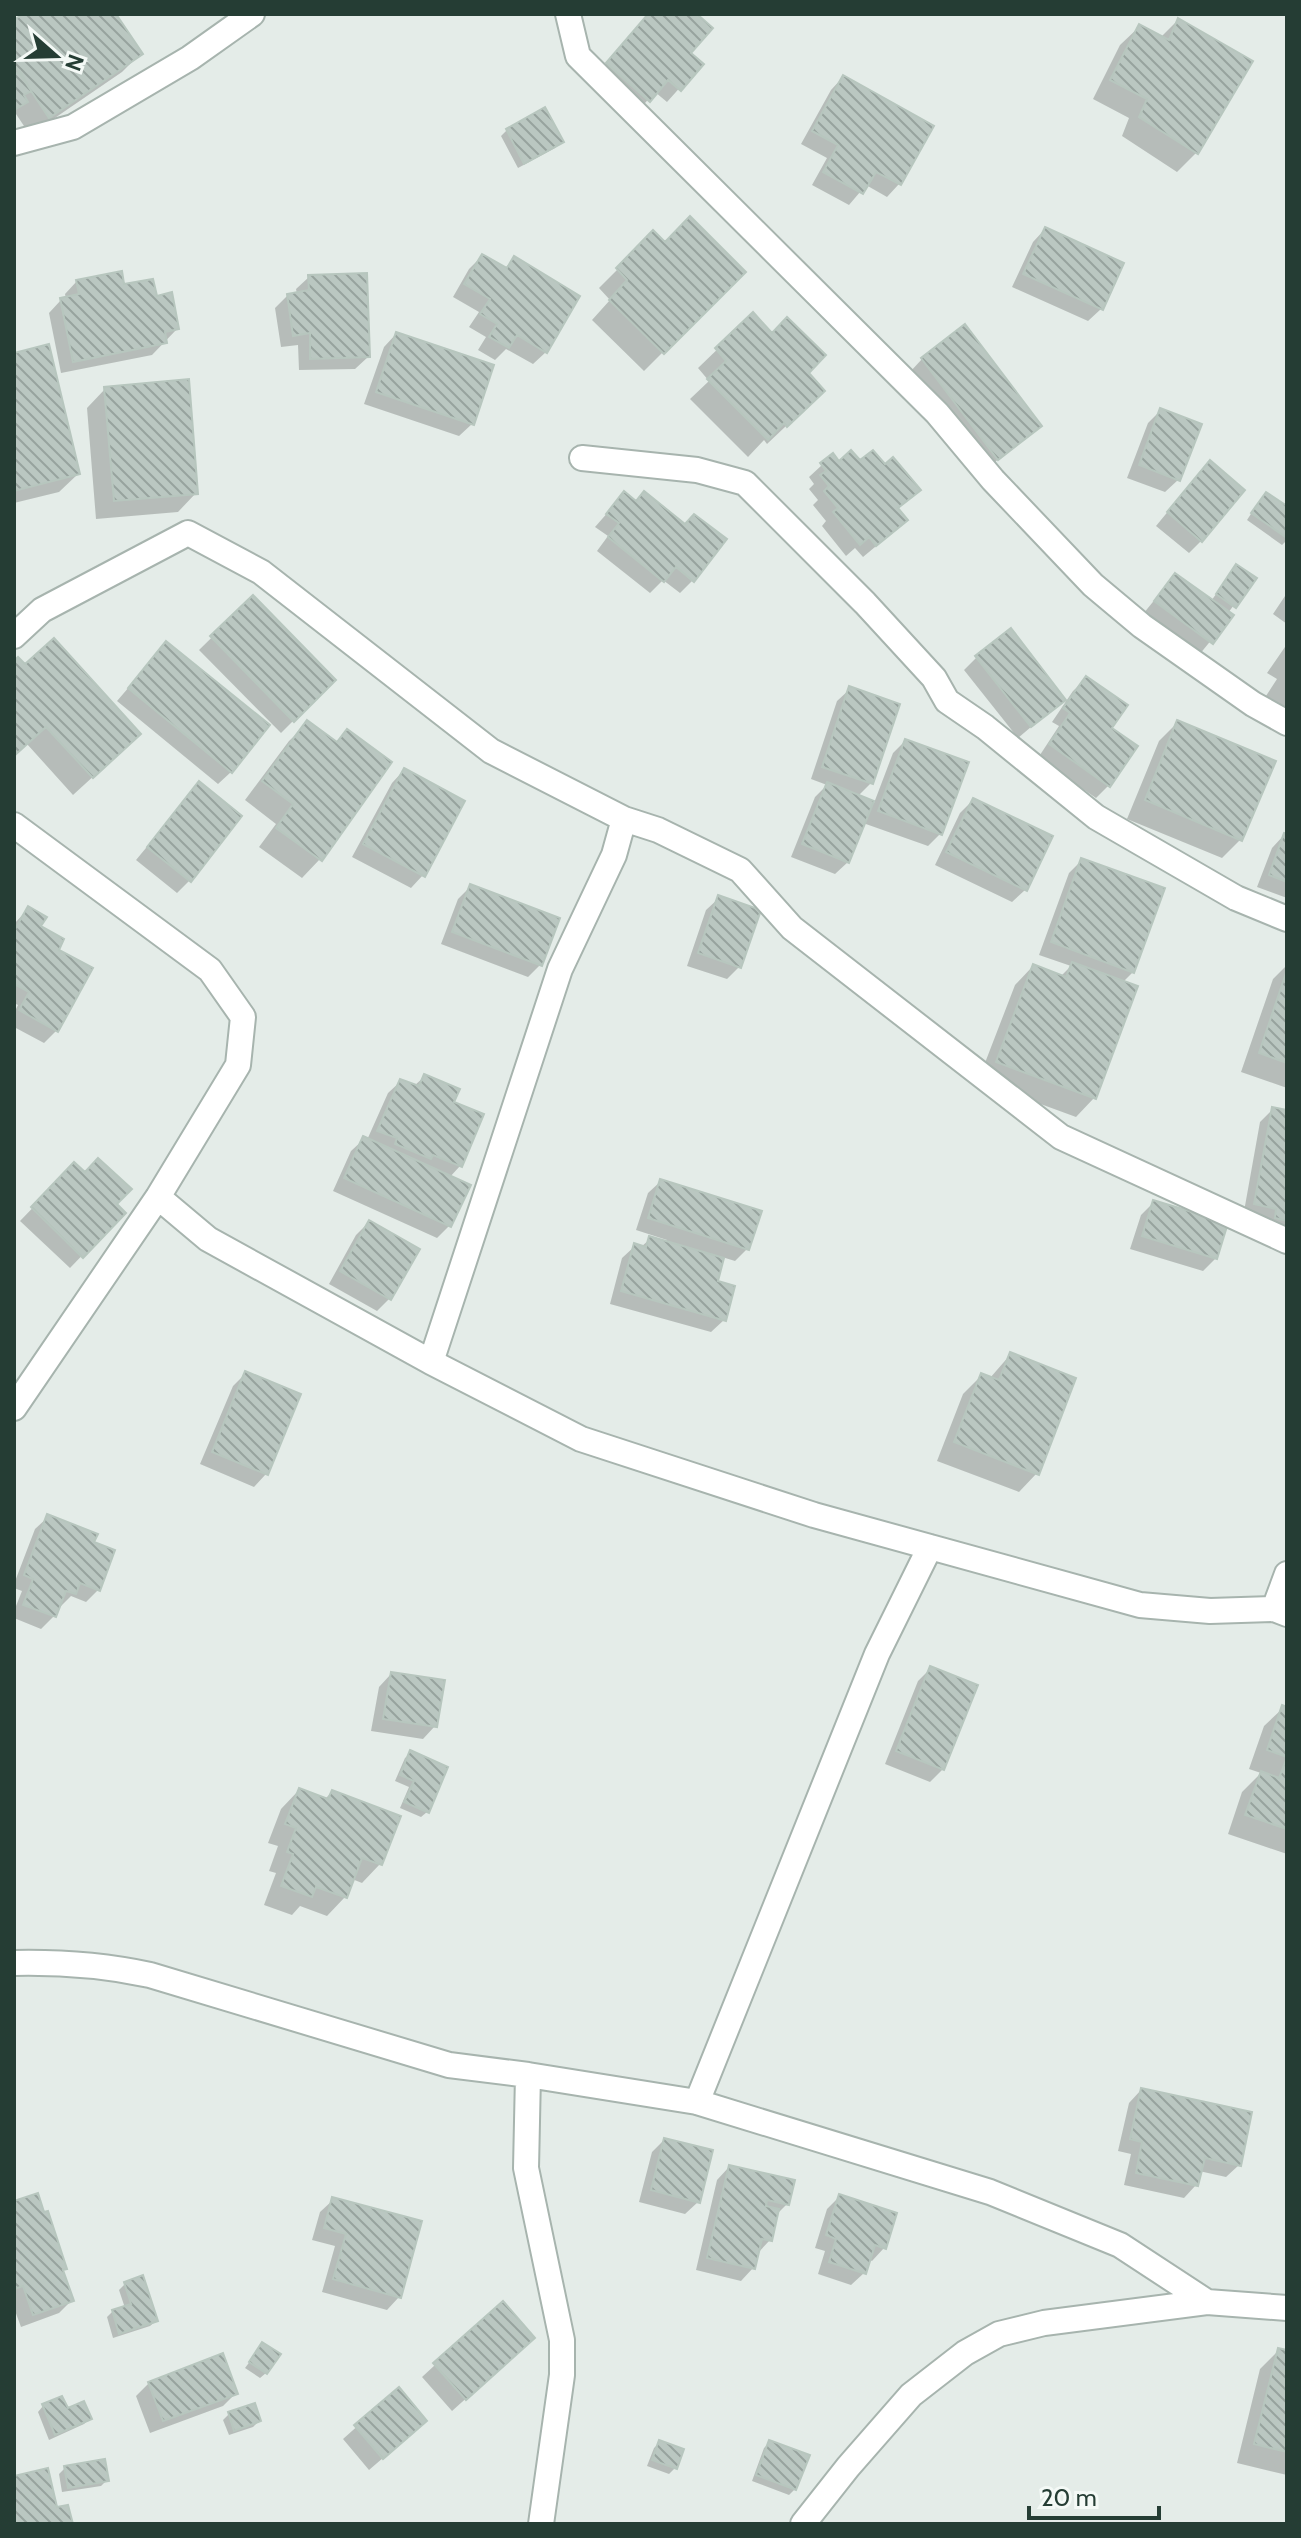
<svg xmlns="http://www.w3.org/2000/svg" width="1301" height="2538" font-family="Cabin,sans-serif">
	<defs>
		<pattern id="building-back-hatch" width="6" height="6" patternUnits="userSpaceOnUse" patternTransform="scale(2)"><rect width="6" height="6" fill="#bac7c1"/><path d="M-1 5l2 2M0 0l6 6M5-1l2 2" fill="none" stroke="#97a39e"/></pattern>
	</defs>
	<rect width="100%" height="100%" fill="#e4ece8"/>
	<path fill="#0003" d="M 26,14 L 114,14 L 140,54 L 122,72 L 30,135 L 14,111 L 14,22 Z
		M 648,14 L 694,14 L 689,54 L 701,64 L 667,102 L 655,92 L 636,113 L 595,77 Z
		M 1178,20 L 1250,62 L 1196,153 L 1177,172 L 1122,136 L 1129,118 L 1093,99 L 1120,45 L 1139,27 L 1160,38 Z
		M 843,77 L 932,126 L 899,184 L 887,197 L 866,185 L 849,205 L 812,185 L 827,158 L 801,144 L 831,90 Z
		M 507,130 L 561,142 L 555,148 L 518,168 L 501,136 Z
		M 1045,229 L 1101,309 L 1088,321 L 1012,287 L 1033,242 Z
		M 665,245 L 743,272 L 644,371 L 592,320 L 610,300 L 599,288 L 635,252 Z
		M 482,256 L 504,269 L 514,259 L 546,352 L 533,364 L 506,349 L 495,360 L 478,350 L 486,337 L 469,327 L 479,312 L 453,297 L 469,269 Z
		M 309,277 L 368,357 L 355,369 L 299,370 L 298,345 L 281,347 L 275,308 L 288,295 L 297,294 L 296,289 Z
		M 77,281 L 123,286 L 155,298 L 177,329 L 152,355 L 61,373 L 49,313 L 61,300 L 66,299 L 65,294 Z
		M 753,315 L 806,373 L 804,409 L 767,444 L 764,440 L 748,457 L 690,399 L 709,381 L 698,368 Z
		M 396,334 L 472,424 L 459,436 L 364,404 L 384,347 Z
		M 14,355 L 78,474 L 59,492 L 14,503 Z
		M 922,359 L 1040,425 L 984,471 L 910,372 Z
		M 105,389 L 196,493 L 178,512 L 96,519 L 87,408 Z
		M 1161,410 L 1178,480 L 1165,492 L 1127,478 L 1148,423 Z
		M 860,463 L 884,467 L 918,490 L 897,510 L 893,532 L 863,557 L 855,548 L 846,556 L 822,526 L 826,521 L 813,505 L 818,500 L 809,489 L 814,484 L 809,477 L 822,465 Z
		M 1198,475 L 1201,541 L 1189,553 L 1156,526 Z
		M 624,494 L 693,580 L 680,593 L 663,580 L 650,593 L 597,551 L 608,536 L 595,527 Z
		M 1260,500 L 1287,509 L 1287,540 L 1282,545 L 1247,520 Z
		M 1236,567 L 1254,578 L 1228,613 L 1231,616 L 1199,655 L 1143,614 L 1175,575 L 1211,601 Z
		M 1287,593 L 1287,624 L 1273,614 Z
		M 253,597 L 334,680 L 281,733 L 199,650 Z
		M 166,644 L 231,772 L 218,784 L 117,701 Z
		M 1287,644 L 1287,715 L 1264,699 L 1277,679 L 1267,673 Z
		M 977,657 L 1064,699 L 1018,738 L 964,670 Z
		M 14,664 L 120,752 L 73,795 L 27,744 L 14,755 Z
		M 1086,679 L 1109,728 L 1109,785 L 1096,798 L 1038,758 L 1059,726 L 1052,722 L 1073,691 Z
		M 850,689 L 871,783 L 858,796 L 874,803 L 893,753 L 905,741 L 940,834 L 928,846 L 863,823 L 848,862 L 835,874 L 791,857 L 815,797 L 827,785 L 811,779 L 837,701 Z
		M 1178,722 L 1240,840 L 1222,858 L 1127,819 L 1159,741 Z
		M 308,723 L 335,743 L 347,732 L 320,859 L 302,878 L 259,847 L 276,824 L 245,800 L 289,741 Z
		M 404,770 L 423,875 L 411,888 L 352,857 L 392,783 Z
		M 199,784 L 190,880 L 177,893 L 136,860 Z
		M 973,800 L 1025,890 L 1012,902 L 935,865 L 960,813 Z
		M 1284,835 L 1287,836 L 1287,898 L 1257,887 L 1272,848 Z
		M 1082,860 L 1133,972 L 1122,983 L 1135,987 L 1094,1098 L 1076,1117 L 978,1081 L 1015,985 L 1033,966 L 1060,977 L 1071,966 L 1039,955 L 1069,873 Z
		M 471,886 L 540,965 L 528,977 L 441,944 L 458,899 Z
		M 719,898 L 739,967 L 727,979 L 687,966 L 706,910 Z
		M 28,909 L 56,950 L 56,1031 L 44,1043 L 14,1027 L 14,1013 L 18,1005 L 14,1003 L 14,924 Z
		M 1287,965 L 1287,1088 L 1241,1072 L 1273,979 Z
		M 424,1077 L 452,1103 L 482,1116 L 460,1166 L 449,1178 L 449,1226 L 437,1238 L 333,1191 L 351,1151 L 364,1139 L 367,1140 L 388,1093 L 401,1081 L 414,1086 Z
		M 1273,1109 L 1287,1112 L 1287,1235 L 1243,1217 L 1260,1122 Z
		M 74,1165 L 123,1213 L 70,1268 L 20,1221 Z
		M 661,1181 L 747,1249 L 735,1261 L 722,1257 L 715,1283 L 724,1320 L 711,1332 L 610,1304 L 622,1258 L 635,1246 L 641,1247 L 650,1239 L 666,1243 L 667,1240 L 636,1230 L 648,1193 Z
		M 1154,1202 L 1216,1258 L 1203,1271 L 1130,1249 L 1141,1215 Z
		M 369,1222 L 389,1299 L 377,1311 L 329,1284 L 356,1235 Z
		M 1010,1355 L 1037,1473 L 1019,1492 L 937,1461 L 963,1394 L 982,1375 L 990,1378 Z
		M 245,1374 L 266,1474 L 254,1487 L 200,1464 L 233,1386 Z
		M 48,1517 L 92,1543 L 98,1590 L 86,1602 L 71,1596 L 61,1606 L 59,1604 L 54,1616 L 41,1629 L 14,1618 L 14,1611 L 22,1591 L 14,1588 L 14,1584 L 35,1529 Z
		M 931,1668 L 943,1769 L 930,1782 L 885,1764 L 918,1681 Z
		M 391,1674 L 435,1726 L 423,1739 L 371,1731 L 379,1687 Z
		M 1283,1708 L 1287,1709 L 1287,1854 L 1228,1834 L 1242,1792 L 1261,1773 L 1249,1769 L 1264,1726 Z
		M 411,1753 L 427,1812 L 421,1817 L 400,1808 L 409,1787 L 395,1781 L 405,1758 Z
		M 299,1790 L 324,1800 L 332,1792 L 380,1864 L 362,1883 L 352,1879 L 345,1897 L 327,1916 L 300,1906 L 292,1915 L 264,1905 L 276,1873 L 269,1871 L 278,1846 L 268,1843 L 281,1809 Z
		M 1141,2090 L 1239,2165 L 1226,2177 L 1199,2171 L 1196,2185 L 1184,2198 L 1124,2185 L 1131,2154 L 1118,2151 L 1129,2103 Z
		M 664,2140 L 698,2202 L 685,2214 L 639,2202 L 652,2152 Z
		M 729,2167 L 787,2204 L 776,2215 L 770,2240 L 757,2254 L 753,2268 L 741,2281 L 696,2270 L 717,2180 Z
		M 839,2197 L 884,2248 L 872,2261 L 868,2259 L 864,2273 L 851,2285 L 818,2274 L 825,2251 L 815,2248 L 827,2209 Z
		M 333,2200 L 399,2297 L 387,2310 L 322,2292 L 335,2246 L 312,2240 L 320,2212 Z
		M 14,2204 L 65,2268 L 61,2272 L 71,2301 L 59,2313 L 21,2327 L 14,2308 Z
		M 125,2284 L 156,2321 L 150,2326 L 113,2338 L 107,2317 L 113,2311 L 125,2308 L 119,2290 Z
		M 263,2344 L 266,2373 L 260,2378 L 245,2368 Z
		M 520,2350 L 452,2411 L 422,2377 L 435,2365 Z
		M 1279,2350 L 1287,2353 L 1287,2475 L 1237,2463 L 1260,2369 Z
		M 149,2383 L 236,2393 L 223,2406 L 150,2433 L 136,2396 Z
		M 398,2390 L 412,2433 L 369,2470 L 343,2439 Z
		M 43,2406 L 66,2411 L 90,2418 L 84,2424 L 49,2440 L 38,2412 Z
		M 229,2414 L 259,2421 L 253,2427 L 229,2435 L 223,2420 Z
		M 660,2442 L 675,2468 L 669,2474 L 647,2466 L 654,2448 Z
		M 770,2442 L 795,2489 L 789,2495 L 752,2481 L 764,2448 Z
		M 65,2468 L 107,2480 L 101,2486 L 62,2492 L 59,2474 Z"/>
	<path fill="url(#building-back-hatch)" stroke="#b7c6be" stroke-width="2" d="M 23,14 L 116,14 L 143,54 L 49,118 L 14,65 L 14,20 Z
		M 648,14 L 697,14 L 713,28 L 691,53 L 704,64 L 681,91 L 668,80 L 650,102 L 606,63 Z
		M 1178,18 L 1253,61 L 1198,154 L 1139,117 L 1147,99 L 1110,80 L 1139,24 L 1169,40 Z
		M 20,71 L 31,91 L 24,95 L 28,102 L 14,110 L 14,75 Z
		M 843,75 L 934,126 L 901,185 L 876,172 L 863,194 L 823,172 L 838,145 L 812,131 Z
		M 545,107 L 564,142 L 524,164 L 506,129 Z
		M 690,216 L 746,272 L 664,354 L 609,300 L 627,280 L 616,268 L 653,230 L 665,242 Z
		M 1045,227 L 1124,263 L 1103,310 L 1023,274 Z
		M 482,254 L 507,268 L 514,256 L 580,296 L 547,353 L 517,335 L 509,348 L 489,337 L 497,324 L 480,314 L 490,299 L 464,284 Z
		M 122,271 L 124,284 L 153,279 L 157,296 L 172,292 L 179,329 L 165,332 L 167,343 L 73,362 L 60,298 L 79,294 L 76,280 Z
		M 367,273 L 370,357 L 310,359 L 310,333 L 293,336 L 287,294 L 309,290 L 308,275 Z
		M 753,312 L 772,333 L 787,317 L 826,355 L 809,373 L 825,391 L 787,427 L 784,423 L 768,440 L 707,379 L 726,361 L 715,348 Z
		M 965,324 L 1042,426 L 998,460 L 921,358 Z
		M 396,332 L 494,365 L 474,425 L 376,392 Z
		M 49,344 L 80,474 L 14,491 L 14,353 Z
		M 189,379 L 198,494 L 114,501 L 104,387 Z
		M 1160,408 L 1202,424 L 1180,481 L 1139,465 Z
		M 851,450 L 860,460 L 873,450 L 885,464 L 893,457 L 921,490 L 898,508 L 908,520 L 876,546 L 869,537 L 860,545 L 833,512 L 838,508 L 824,491 L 829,486 L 820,475 L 826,471 L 820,463 L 833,453 L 839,461 Z
		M 1210,460 L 1245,490 L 1202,542 L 1167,512 Z
		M 624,491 L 636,501 L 644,491 L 685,524 L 694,514 L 727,539 L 694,582 L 676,567 L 664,582 L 608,537 L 619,523 L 606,514 Z
		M 1266,492 L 1287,506 L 1287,538 L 1251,513 Z
		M 1236,564 L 1257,578 L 1236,608 L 1216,594 Z
		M 1175,573 L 1234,615 L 1213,644 L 1154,601 Z
		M 253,595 L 336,680 L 294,722 L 210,636 Z
		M 1011,628 L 1066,700 L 1031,727 L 975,656 Z
		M 54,638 L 141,734 L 93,778 L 46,727 L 14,756 L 14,661 L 18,657 L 25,664 Z
		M 166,641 L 270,725 L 232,773 L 128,688 Z
		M 1086,676 L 1128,705 L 1112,728 L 1138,746 L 1110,787 L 1049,744 L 1070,713 L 1063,708 Z
		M 849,686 L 900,704 L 873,784 L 822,767 Z
		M 307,720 L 337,742 L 347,729 L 392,762 L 322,861 L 276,828 L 293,804 L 262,781 Z
		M 1177,720 L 1276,761 L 1242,841 L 1145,800 Z
		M 905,739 L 969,762 L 942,835 L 878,811 Z
		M 404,768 L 465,801 L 425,877 L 363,844 Z
		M 199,781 L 242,816 L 191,882 L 147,847 Z
		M 827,782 L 874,801 L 849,863 L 802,844 Z
		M 973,798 L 1053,836 L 1027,891 L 946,852 Z
		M 1284,833 L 1287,834 L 1287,882 L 1269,875 Z
		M 1081,858 L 1165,888 L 1134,973 L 1051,942 Z
		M 470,884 L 560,918 L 542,966 L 452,932 Z
		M 718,895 L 761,910 L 741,968 L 698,953 Z
		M 28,906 L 47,917 L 41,926 L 64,939 L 59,950 L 93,968 L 58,1032 L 19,1010 L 29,992 L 14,984 L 14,931 Z
		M 1072,962 L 1138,986 L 1096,1099 L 996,1062 L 1033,964 L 1066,977 Z
		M 1287,970 L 1287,1063 L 1259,1053 Z
		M 424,1074 L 460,1089 L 454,1102 L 484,1114 L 462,1167 L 433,1155 L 431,1159 L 395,1144 L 397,1138 L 377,1131 L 400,1079 L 419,1086 Z
		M 1272,1107 L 1287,1110 L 1287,1221 L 1275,1218 L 1276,1209 L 1254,1204 Z
		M 363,1136 L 471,1185 L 451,1227 L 344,1178 Z
		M 98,1158 L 132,1189 L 117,1204 L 126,1213 L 83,1258 L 31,1207 L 74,1162 L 85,1172 Z
		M 660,1179 L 762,1211 L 749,1250 L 648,1218 Z
		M 1153,1200 L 1228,1223 L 1217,1259 L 1142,1236 Z
		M 369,1220 L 420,1249 L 391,1300 L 340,1271 Z
		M 649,1236 L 724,1258 L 718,1281 L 735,1286 L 726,1321 L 621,1291 L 634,1243 L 646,1247 Z
		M 1010,1352 L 1076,1378 L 1039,1475 L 954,1442 L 981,1373 L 999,1380 Z
		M 245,1371 L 301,1394 L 268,1475 L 212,1452 Z
		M 47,1514 L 98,1534 L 94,1542 L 115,1550 L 100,1591 L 80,1583 L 76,1594 L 66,1591 L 56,1617 L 23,1605 L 33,1579 L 24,1575 Z
		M 930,1666 L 978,1685 L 944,1770 L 896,1751 Z
		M 391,1672 L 445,1680 L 437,1727 L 383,1719 Z
		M 1282,1705 L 1287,1707 L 1287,1829 L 1245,1815 L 1261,1771 L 1279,1778 L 1287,1757 L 1267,1750 Z
		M 410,1750 L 448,1767 L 429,1813 L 404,1802 L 414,1781 L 400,1775 Z
		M 299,1788 L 328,1799 L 332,1790 L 401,1816 L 382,1865 L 362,1858 L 347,1898 L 316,1887 L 312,1897 L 281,1886 L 293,1854 L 287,1852 L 296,1828 L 285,1824 Z
		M 1141,2088 L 1252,2112 L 1241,2166 L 1205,2158 L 1198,2186 L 1136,2173 L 1142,2142 L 1130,2139 Z
		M 664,2138 L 713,2150 L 700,2203 L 651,2190 Z
		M 729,2165 L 795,2180 L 789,2205 L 767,2200 L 766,2206 L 779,2209 L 772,2241 L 762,2239 L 755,2269 L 707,2258 Z
		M 38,2193 L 44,2212 L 48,2211 L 67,2269 L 63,2270 L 74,2301 L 33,2315 L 23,2286 L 14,2289 L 14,2201 Z
		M 839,2194 L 897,2213 L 886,2249 L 875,2245 L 866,2274 L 829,2262 L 836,2239 L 826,2235 Z
		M 332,2197 L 422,2221 L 401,2298 L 333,2279 L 346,2234 L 324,2228 Z
		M 143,2275 L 158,2321 L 119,2334 L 112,2310 L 131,2304 L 124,2282 Z
		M 503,2301 L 535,2338 L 466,2400 L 433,2363 Z
		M 262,2342 L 281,2354 L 267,2374 L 249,2362 Z
		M 1278,2348 L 1287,2350 L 1287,2452 L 1254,2444 Z
		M 223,2353 L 238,2394 L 163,2421 L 148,2382 Z
		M 399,2387 L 427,2421 L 383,2459 L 354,2425 Z
		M 62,2396 L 68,2408 L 84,2401 L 92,2419 L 55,2435 L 42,2404 Z
		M 255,2403 L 261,2421 L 234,2431 L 228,2412 Z
		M 659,2440 L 684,2449 L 677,2469 L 652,2460 Z
		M 769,2440 L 810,2455 L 796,2490 L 756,2475 Z
		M 105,2459 L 109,2481 L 68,2488 L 64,2466 Z
		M 48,2468 L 57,2507 L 68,2505 L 73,2524 L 14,2524 L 14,2476 Z"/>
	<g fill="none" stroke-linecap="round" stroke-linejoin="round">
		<defs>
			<path id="street" d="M 568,14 L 578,56 L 937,413 L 993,480 L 1093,585 L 1142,626 L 1253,704 L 1287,723
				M 14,143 L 73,127 L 190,58 L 252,14
				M 582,458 L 697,470 L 745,483 L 865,603 L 934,678 L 947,701 L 985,727 L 1096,817 L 1236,898 L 1287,919
				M 14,636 L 42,610 L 188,533 L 261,572 L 491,751 L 624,819 L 614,855 L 560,969 L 431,1362
				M 624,819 L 658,830 L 740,870 L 792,928 L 1061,1137 L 1287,1241
				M 14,825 L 210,970 L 243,1017 L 238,1065 L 158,1197 L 14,1408
				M 158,1197 L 208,1239 L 431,1362 L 581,1439 L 814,1515 L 1140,1605 L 1210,1611 L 1274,1609 L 1287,1614
				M 1274,1609 L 1287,1574
				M 14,1963 C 62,1962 103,1965 150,1975 L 449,2065 L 528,2075 L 697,2102 L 990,2192 L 1120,2245 L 1207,2302
				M 528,2075 L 526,2168 L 562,2340 L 562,2375 L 541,2524
				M 697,2102 L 877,1654 L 930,1547
				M 803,2524 L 848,2467 L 911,2395 L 965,2353 L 999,2334 L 1044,2323 L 1207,2302 L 1287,2308"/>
		</defs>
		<use href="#street" stroke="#a7b4ae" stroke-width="28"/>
		<use href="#street" stroke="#fff" stroke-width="24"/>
	</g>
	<rect width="1301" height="2538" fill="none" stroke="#253d34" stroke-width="32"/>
	<g transform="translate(56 56) rotate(110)" stroke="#f4f9f6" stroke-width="6" paint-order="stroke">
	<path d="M0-6L14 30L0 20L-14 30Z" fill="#253d34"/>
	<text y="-12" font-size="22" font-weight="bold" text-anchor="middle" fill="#253d34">N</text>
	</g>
	<path d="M1029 2506v12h130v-12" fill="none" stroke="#253d34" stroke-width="4"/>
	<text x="1041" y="2506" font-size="24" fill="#253d34" stroke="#f4f9f6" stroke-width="6" paint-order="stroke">20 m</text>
</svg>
